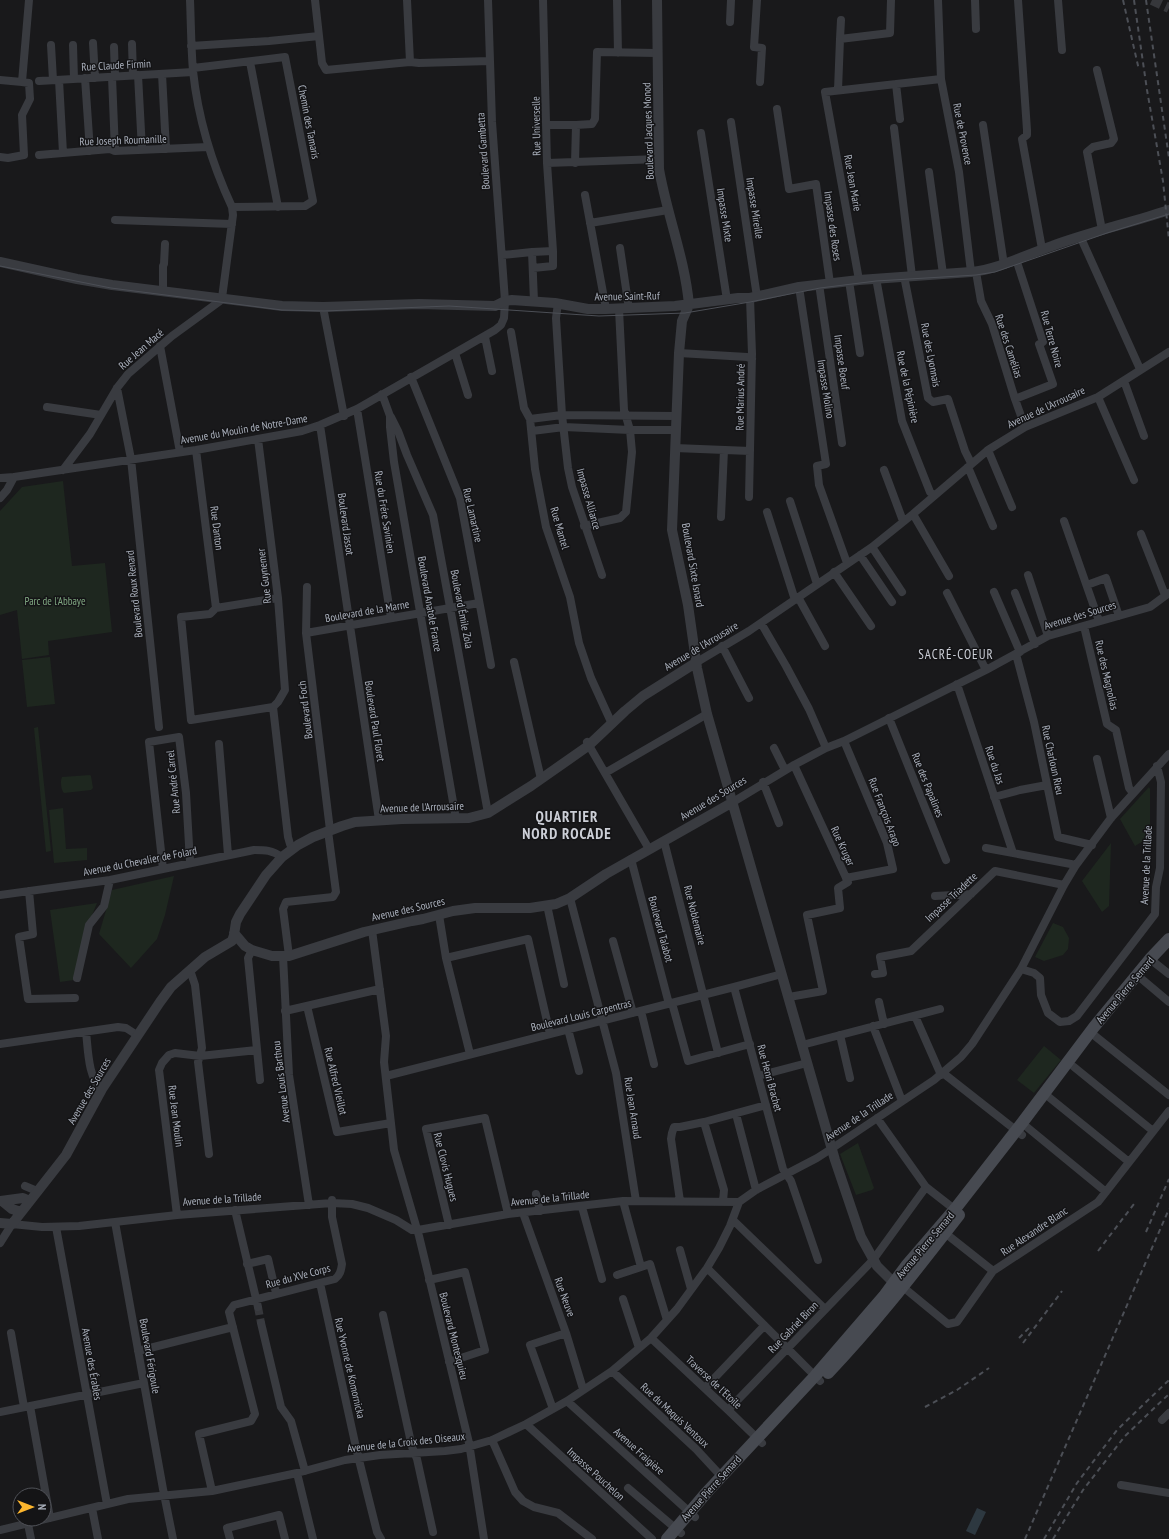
<svg xmlns="http://www.w3.org/2000/svg" width="1169" height="1539" font-family="'PT Sans Narrow',sans-serif">
	<rect width="100%" height="100%" fill="#19191b"/>
	<path fill="#1e271f" d="M 63,481 L 72,566 L 105,563 L 112,632 L 48,641 L 49,655 L 22,659 L 17,610 L 0,615 L 0,511 L 22,487 Z
		M 50,657 L 55,704 L 27,707 L 22,660 Z
		M 38,727 L 51,851 L 46,852 L 34,728 Z
		M 90,775 L 91,776 L 93,788 L 91,790 L 64,793 C 61,790 60,781 62,777 Z
		M 1149,787 L 1150,789 L 1150,837 L 1135,846 L 1120,819 Z
		M 63,808 L 66,849 L 87,848 L 87,860 L 54,863 L 49,810 Z
		M 1111,843 L 1109,906 L 1102,912 L 1082,881 Z
		M 174,876 L 165,915 L 157,939 L 131,968 L 99,934 L 112,890 Z
		M 97,903 L 88,925 L 74,980 L 60,982 L 50,910 Z
		M 1053,923 L 1063,927 L 1069,938 L 1068,949 L 1063,955 L 1044,961 L 1035,957 Z
		M 1044,1046 L 1061,1060 L 1034,1093 L 1017,1080 Z
		M 858,1143 L 874,1188 L 872,1190 L 856,1195 L 840,1154 Z"/>
	<path fill="#2d3840" d="M 977,1508 L 986,1512 L 975,1535 L 966,1531 Z"/>
	<g fill="none" stroke-linecap="round" stroke-linejoin="round">
		<path stroke="#36373b" stroke-width="8" stroke-dasharray="8 4" stroke-linecap="butt" d="M 258,1307 L 261,1323"/>
		<path stroke="#36373b" stroke-width="10" stroke-dasharray="10 5" stroke-linecap="butt" d="M 1152,0 L 1169,8"/>
		<path stroke="#393b40" stroke-width="8" d="M 315,0 L 322,63 L 326,70 L 410,62 L 419,63 L 490,61
			M 407,0 L 410,62
			M 543,0 L 547,163 L 553,251
			M 617,0 L 618,53
			M 757,0 L 754,47 L 762,48 L 760,82
			M 938,0 L 941,79 L 959,172 L 971,272
			M 975,0 L 976,29
			M 1018,0 L 1027,130 L 1027,135 L 1022,139 L 1042,249
			M 1058,0 L 1062,50
			M 730,22 L 731,0
			M 840,39 L 841,20
			M 93,43 L 95,78
			M 132,44 L 133,75
			M 51,45 L 53,80
			M 73,45 L 74,79
			M 191,46 L 269,41 L 319,36
			M 114,47 L 115,76
			M 250,62 L 278,207
			M 193,68 L 285,57 L 313,201 L 305,206 L 232,207
			M 1097,70 L 1114,139 L 1111,143 L 1093,147 L 1087,152 L 1102,230
			M 162,74 L 166,149
			M 138,75 L 142,150
			M 112,77 L 115,151
			M 85,78 L 90,151
			M 0,80 L 22,82 L 29,0
			M 59,80 L 63,153
			M 39,81 L 193,72
			M 896,84 L 900,119
			M 838,90 L 840,39 L 890,33 L 891,0
			M 777,109 L 789,189 L 816,184 L 830,283
			M 731,122 L 757,297
			M 547,125 L 576,125
			M 983,125 L 1004,265
			M 894,128 L 912,276
			M 701,133 L 727,300
			M 39,155 L 110,149 L 115,151 L 208,147
			M 0,157 L 8,158 L 24,155 L 22,115 L 30,99 L 29,83 L 22,82
			M 547,163 L 659,159
			M 575,163 L 576,125 L 592,124 L 595,119 L 597,52 L 657,53
			M 929,172 L 943,274
			M 585,195 L 606,309
			M 115,220 L 232,224
			M 590,223 L 668,210
			M 1080,236 L 1140,369
			M 620,248 L 629,309
			M 532,252 L 553,251 L 553,266 L 533,268
			M 502,255 L 532,252 L 534,301
			M 976,272 L 981,301 L 992,324 L 1015,399 L 1025,427
			M 904,276 L 928,398 L 933,402 L 948,399 L 965,451 L 971,463
			M 876,278 L 902,421 L 930,492 L 934,495
			M 859,280 L 825,92 L 941,79
			M 849,281 L 860,353
			M 819,284 L 842,443
			M 799,287 L 826,464 L 817,466 L 819,485 L 847,563
			M 163,292 L 163,266 L 164,264 L 165,244
			M 558,303 L 556,318 L 562,415 L 568,468 L 572,487 L 602,575
			M 323,307 L 344,416
			M 511,332 L 524,408 L 530,419 L 535,469 L 546,527 L 570,597 L 579,643 L 591,678 L 612,724
			M 485,337 L 492,371
			M 160,346 L 180,452
			M 455,353 L 468,395
			M 679,353 L 747,357 L 752,359
			M 411,377 L 460,498 L 491,665
			M 1124,381 L 1144,436
			M 117,388 L 131,459 L 159,727
			M 382,394 L 390,416 L 390,427 L 394,462 L 456,819
			M 1098,397 L 1134,480
			M 1015,399 L 1053,384 L 1039,344 L 1043,342 L 1016,259
			M 47,407 L 101,415
			M 357,409 L 391,618
			M 391,417 L 398,431 L 407,455 L 433,515 L 488,813
			M 530,419 L 562,415 L 676,416
			M 320,425 L 379,820
			M 532,431 L 564,427 L 630,430 L 675,430
			M 258,439 L 278,598 L 285,690 L 278,702 L 273,707
			M 675,448 L 750,451
			M 196,450 L 216,608
			M 988,450 L 1012,507
			M 968,467 L 993,526
			M 63,470 L 90,434 L 117,388 L 128,374 L 172,336 L 220,301 L 222,298 L 233,215 L 232,207 C 212,164 198,118 193,71 C 191,47 191,24 190,0
			M 884,470 L 903,521
			M 0,478 L 14,477
			M 749,497 L 752,354 L 750,298
			M 0,498 L 7,490 L 14,477 L 196,450 L 302,431 L 320,425 L 357,409 L 495,330 L 501,325 L 504,318 L 505,301 L 492,122 L 488,0
			M 790,501 L 817,584
			M 767,512 L 795,600
			M 913,514 L 949,576
			M 721,517 L 724,450
			M 1064,521 L 1099,621
			M 584,526 L 620,518 L 626,512 L 632,452 L 630,430 L 624,410 L 619,309
			M 1141,534 L 1165,595
			M 872,547 L 902,592
			M 860,555 L 892,602
			M 834,572 L 871,626
			M 1028,575 L 1048,636
			M 1087,585 L 1106,578 L 1119,616
			M 307,587 L 306,633 L 330,830
			M 994,592 L 1020,652
			M 947,593 L 986,670
			M 1015,593 L 1035,644
			M 798,597 L 825,646
			M 761,623 L 786,666 L 809,709 L 826,748
			M 1084,626 L 1107,724 L 1116,730 L 1129,788 L 1133,793
			M 306,633 L 479,603
			M 722,646 L 749,698
			M 1016,654 L 1034,722 L 1058,837 L 1092,845
			M 514,662 L 541,779
			M 697,662 L 749,631 L 872,547 L 913,514 L 988,450 L 1025,427 L 1098,397 L 1169,352
			M 957,684 L 1013,853
			M 273,707 L 191,720 L 181,617 L 210,614 L 216,608 L 278,598
			M 273,707 L 288,837 L 290,844 L 293,848
			M 889,718 L 946,860
			M 844,741 L 887,843 L 893,869 L 846,878
			M 587,742 L 649,849
			M 219,744 L 228,855
			M 774,748 L 785,770
			M 1097,759 L 1111,818
			M 605,773 L 707,714
			M 763,782 L 779,823
			M 994,797 L 1020,790 L 1047,785
			M 733,802 L 794,765 L 826,748 L 844,741 L 986,670 L 1048,636 L 1150,607 L 1169,593
			M 664,841 L 718,1053
			M 986,848 L 1076,865
			M 631,859 L 669,1004
			M 163,869 L 149,742 L 179,737 L 186,793 L 190,862
			M 29,891 L 33,934 L 19,937 L 28,999 L 75,998
			M 0,895 L 110,880 L 254,850 C 265,850 272,850 282,857
			M 935,896 L 971,894
			M 570,898 L 616,1073 L 636,1201
			M 547,905 L 564,984
			M 439,915 L 446,958 L 470,1054
			M 372,930 L 386,1036 L 384,1062 L 394,1150 L 419,1236 L 469,1443 L 484,1539
			M 613,941 L 633,1013
			M 252,950 L 248,958 L 260,1080
			M 283,956 L 289,1075 L 309,1205
			M 289,956 L 283,909 L 286,902 L 333,897 L 336,892 L 328,831
			M 446,958 L 528,939 L 550,1034
			M 1150,959 L 1169,974
			M 1021,969 L 1034,973 L 1040,978 L 1041,995 L 1048,1013 L 1060,1022 L 1069,1021 L 1077,1016 L 1155,914 L 1156,887 L 1160,868 L 1161,782 L 1157,766
			M 190,970 L 195,985 L 202,1048 L 198,1062 L 209,1154
			M 875,974 L 883,973 L 880,957 L 911,951 L 995,871 L 1064,885
			M 1137,975 L 1169,1002
			M 77,978 L 89,925 L 104,906 L 110,880
			M 734,987 L 783,1169 L 791,1181 L 818,1260
			M 789,997 L 823,991 L 807,915 L 840,908 L 838,888 L 848,882 L 794,765
			M 879,1002 L 884,1024
			M 672,1003 L 688,1061 L 750,1044
			M 307,1006 L 337,1132 L 391,1123
			M 285,1011 L 380,989
			M 641,1011 L 654,1064
			M 915,1016 L 941,1075
			M 873,1026 L 902,1101
			M 568,1029 L 579,1071
			M 86,1032 C 88,1048 88,1080 102,1089
			M 1090,1032 L 1169,1095
			M 840,1035 L 850,1078
			M 0,1044 L 118,1027 L 126,1028 L 137,1035
			M 802,1045 L 940,1009
			M 1074,1067 L 1153,1131
			M 943,1073 L 1022,1135
			M 386,1076 L 734,987 L 782,974
			M 758,1076 L 807,1063
			M 1045,1094 L 1129,1162
			M 736,1114 L 756,1190
			M 877,1118 L 926,1187 L 958,1212
			M 704,1122 L 724,1190 L 723,1201
			M 1022,1123 L 1106,1192
			M 25,1186 L 37,1191
			M 536,1194 L 540,1211
			M 623,1201 L 641,1267
			M 680,1201 L 671,1139 L 672,1133 L 674,1127 L 680,1127 L 704,1122 L 766,1105
			M 582,1207 L 602,1279
			M 235,1210 L 258,1307
			M 523,1213 L 566,1333 L 583,1389
			M 177,1215 L 159,1070 L 162,1063 L 169,1055 L 175,1053 L 200,1056 L 257,1050
			M 733,1220 L 825,1309
			M 115,1222 L 163,1489 L 173,1539
			M 449,1225 L 426,1129 L 485,1118 L 508,1214
			M 56,1227 L 107,1504
			M 945,1233 L 993,1271
			M 0,1243 L 12,1224 L 42,1227 L 79,1226 L 177,1215 L 332,1203 L 352,1204 L 368,1208 L 396,1220 L 412,1230 L 418,1230 L 508,1214 L 623,1201 L 739,1202 L 756,1190 L 817,1158 L 831,1149 L 934,1080 L 961,1057 L 972,1044 L 1021,969 L 1064,885 L 1076,865 L 1111,818 L 1169,754
			M 680,1250 L 691,1289
			M 247,1264 L 268,1259 L 276,1293
			M 707,1268 L 820,1381
			M 617,1275 L 650,1264 L 667,1320
			M 429,1280 L 465,1272 L 485,1350 L 449,1362
			M 320,1283 L 357,1452 L 377,1532 L 381,1539
			M 903,1287 L 948,1324 L 957,1322 L 993,1271 L 1098,1202 L 1169,1111
			M 623,1299 L 639,1348
			M 383,1315 L 412,1447 L 417,1459 L 433,1532
			M 261,1323 L 281,1407 L 291,1421 L 305,1471
			M 11,1333 L 24,1407
			M 651,1338 L 728,1410 L 762,1443
			M 138,1351 L 233,1327
			M 612,1371 L 696,1449 L 721,1476
			M 705,1388 L 764,1326
			M 567,1401 L 695,1517
			M 30,1406 L 50,1518
			M 553,1409 L 530,1345 L 566,1333
			M 728,1410 L 873,1260 L 926,1187
			M 0,1412 L 144,1383
			M 1162,1420 L 1169,1413
			M 526,1424 L 652,1539
			M 492,1440 L 515,1492 L 523,1501 L 534,1507 L 558,1513 L 592,1539
			M 297,1473 L 313,1539
			M 1121,1485 L 1169,1493
			M 628,1488 L 681,1533
			M 212,1491 L 199,1434 L 251,1421 L 255,1414 L 229,1312 L 234,1305 L 335,1279 C 340,1275 341,1271 342,1264 L 332,1217 L 332,1200
			M 92,1508 L 98,1539
			M 28,1524 L 31,1539
			M 0,1530 L 128,1499 L 212,1491 L 297,1473 L 345,1460 L 380,1455 L 445,1451 L 461,1449 L 492,1440 L 526,1424 L 567,1401 L 612,1371 L 651,1338 L 677,1309 L 707,1268 L 719,1248 L 730,1226 L 739,1202
			M 230,1539 L 227,1528 L 279,1515 L 285,1539"/>
		<path stroke="#393b40" stroke-width="10" d="M 657,0 L 659,169 C 667,215 685,259 689,305
			M 0,262 L 77,279 L 112,285 L 282,306 L 323,307 L 419,304 L 495,306 L 505,301 L 512,300 L 555,303 L 588,309 L 606,309 L 675,306 L 738,298 L 750,298 L 799,287 L 859,280 L 971,272 C 999,269 1025,255 1052,246 C 1090,232 1130,223 1169,210
			M 689,305 L 682,321 L 679,353 L 672,530 L 688,605 L 697,668 L 707,714 L 835,1160 L 861,1237 L 877,1266 L 897,1286 L 900,1287
			M 234,933 L 245,946 L 252,950 L 272,956 L 289,956 L 364,932 L 412,921 L 423,919 L 453,911 L 475,908 L 530,908 L 556,904 L 570,898 L 606,874 L 733,802
			M 0,1201 L 23,1198 L 30,1201
			M 2,1201 L 12,1209 L 21,1212
			M 0,1223 L 12,1224 L 66,1155 L 102,1089 L 160,1002 L 171,987 L 205,957 L 232,941 L 234,935 L 236,922 L 240,914 L 266,875 L 282,857 L 298,845 L 313,837 L 342,826 L 355,822 L 402,819 L 469,818 L 488,813 L 531,786 L 588,746 L 625,711 L 643,696 L 697,662"/>
		<path stroke="#474a51" stroke-width="12" d="M 828,1373 C 875,1324 917,1269 959,1215
			M 667,1539 L 707,1492 L 815,1376 L 884,1296 L 906,1266 L 955,1209 L 1022,1123 L 1094,1027 L 1150,959 L 1169,939"/>
		<path stroke="#4c4f56" stroke-width="1" d="M 0,266 L 111,288 L 282,310 L 324,311 L 449,306 L 599,316 L 685,313 L 750,302 L 820,288 L 876,281 L 976,275 L 995,272 L 1107,233 L 1169,214"/>
		<path stroke="#4c4f56" stroke-width="2" stroke-dasharray="5 4" stroke-linecap="butt" d="M 1123,0 L 1139,70
			M 1134,0 L 1147,90 L 1163,181 L 1169,240
			M 1146,0 L 1169,158
			M 1146,1232 L 1169,1179
			M 1098,1251 L 1134,1204
			M 1019,1338 L 1030,1327
			M 1023,1343 L 1062,1291
			M 925,1407 L 957,1390 L 989,1368
			M 1025,1539 L 1169,1209
			M 1044,1539 L 1077,1483 L 1117,1430 L 1169,1380
			M 1053,1539 L 1083,1490 L 1125,1436 L 1169,1394"/>
	</g>
	<g text-anchor="middle" dominant-baseline="central" stroke-width="3" stroke-linejoin="round" paint-order="stroke">
		<g font-size="11" fill="#aab0bc" stroke="#141416">
			<text transform="translate(116 65) rotate(-3)">Rue Claude Firmin</text>
			<text transform="translate(309 122) rotate(79)">Chemin des Tamaris</text>
			<text transform="translate(536 126) rotate(-91)">Rue Universelle</text>
			<text transform="translate(648 131) rotate(-92)">Boulevard Jacques Monod</text>
			<text transform="translate(963 134) rotate(79)">Rue de Provence</text>
			<text transform="translate(123 140) rotate(-2)">Rue Joseph Roumanille</text>
			<text transform="translate(483 151) rotate(-94)">Boulevard Gambetta</text>
			<text transform="translate(853 183) rotate(80)">Rue Jean Marie</text>
			<text transform="translate(755 208) rotate(81)">Impasse Mireille</text>
			<text transform="translate(725 215) rotate(81)">Impasse Mixte</text>
			<text transform="translate(833 226) rotate(82)">Impasse des Roses</text>
			<text transform="translate(627 296) rotate(-1)">Avenue Saint-Ruf</text>
			<text transform="translate(1052 339) rotate(75)">Rue Terre Noire</text>
			<text transform="translate(1009 346) rotate(72)">Rue des Camélias</text>
			<text transform="translate(141 349) rotate(-41)">Rue Jean Macé</text>
			<text transform="translate(931 355) rotate(79)">Rue des Lyonnais</text>
			<text transform="translate(842 362) rotate(82)">Impasse Boeuf</text>
			<text transform="translate(908 387) rotate(78)">Rue de la Pépinière</text>
			<text transform="translate(826 389) rotate(81)">Impasse Molino</text>
			<text transform="translate(740 397) rotate(-89)">Rue Marius André</text>
			<text transform="translate(1046 407) rotate(-25)">Avenue de l'Arrousaire</text>
			<text transform="translate(244 429) rotate(-10)">Avenue du Moulin de Notre-Dame</text>
			<text transform="translate(589 499) rotate(74)">Impasse Alliance</text>
			<text transform="translate(385 512) rotate(81)">Rue du Frére Savinien</text>
			<text transform="translate(473 515) rotate(77)">Rue Lamartine</text>
			<text transform="translate(346 524) rotate(82)">Boulevard Jassot</text>
			<text transform="translate(217 528) rotate(83)">Rue Danton</text>
			<text transform="translate(560 528) rotate(74)">Rue Mantel</text>
			<text transform="translate(693 565) rotate(80)">Boulevard Sixte Isnard</text>
			<text transform="translate(264 576) rotate(-97)">Rue Guynemer</text>
			<text transform="translate(134 594) rotate(-96)">Boulevard Roux Renard</text>
			<text transform="translate(430 604) rotate(80)">Boulevard Anatole France</text>
			<text transform="translate(462 609) rotate(79)">Boulevard Émile Zola</text>
			<text transform="translate(367 611) rotate(-10)">Boulevard de la Marne</text>
			<text transform="translate(1080 615) rotate(-17)">Avenue des Sources</text>
			<text transform="translate(701 646) rotate(-31)">Avenue de l'Arrousaire</text>
			<text transform="translate(1107 675) rotate(77)">Rue des Magnolias</text>
			<text transform="translate(305 710) rotate(-97)">Boulevard Foch</text>
			<text transform="translate(375 721) rotate(81)">Boulevard Paul Floret</text>
			<text transform="translate(1053 760) rotate(78)">Rue Charloun Rieu</text>
			<text transform="translate(995 765) rotate(72)">Rue du Jas</text>
			<text transform="translate(173 782) rotate(-96)">Rue André Carrel</text>
			<text transform="translate(928 785) rotate(68)">Rue des Papalines</text>
			<text transform="translate(713 798) rotate(-31)">Avenue des Sources</text>
			<text transform="translate(422 807) rotate(-2)">Avenue de l'Arrousaire</text>
			<text transform="translate(885 812) rotate(69)">Rue François Arago</text>
			<text transform="translate(843 846) rotate(65)">Rue Kruger</text>
			<text transform="translate(140 861) rotate(-11)">Avenue du Chevalier de Folard</text>
			<text transform="translate(1146 865) rotate(-87)">Avenue de la Trillade</text>
			<text transform="translate(951 897) rotate(-43)">Impasse Triadette</text>
			<text transform="translate(408 909) rotate(-13)">Avenue des Sources</text>
			<text transform="translate(695 915) rotate(76)">Rue Noblemaire</text>
			<text transform="translate(661 929) rotate(75)">Boulevard Talabot</text>
			<text transform="translate(1125 990) rotate(-50)">Avenue Pierre Semard</text>
			<text transform="translate(581 1015) rotate(-14)">Boulevard Louis Carpentras</text>
			<text transform="translate(770 1078) rotate(75)">Rue Henri Brachet</text>
			<text transform="translate(336 1081) rotate(77)">Rue Alfred Vieillot</text>
			<text transform="translate(281 1082) rotate(-97)">Avenue Louis Barthou</text>
			<text transform="translate(89 1091) rotate(-60)">Avenue des Sources</text>
			<text transform="translate(633 1108) rotate(81)">Rue Jean Arnaud</text>
			<text transform="translate(176 1116) rotate(83)">Rue Jean Moulin</text>
			<text transform="translate(859 1116) rotate(-34)">Avenue de la Trillade</text>
			<text transform="translate(446 1167) rotate(76)">Rue Clovis Hugues</text>
			<text transform="translate(550 1198) rotate(-6)">Avenue de la Trillade</text>
			<text transform="translate(222 1199) rotate(-4)">Avenue de la Trillade</text>
			<text transform="translate(1034 1231) rotate(-34)">Rue Alexandre Blanc</text>
			<text transform="translate(925 1245) rotate(-50)">Avenue Pierre Semard</text>
			<text transform="translate(298 1276) rotate(-15)">Rue du XVe Corps</text>
			<text transform="translate(565 1297) rotate(70)">Rue Neuve</text>
			<text transform="translate(793 1327) rotate(-46)">Rue Gabriel Biron</text>
			<text transform="translate(454 1336) rotate(76)">Boulevard Montesquieu</text>
			<text transform="translate(150 1356) rotate(80)">Boulevard Férigoule</text>
			<text transform="translate(92 1364) rotate(80)">Avenue des Érables</text>
			<text transform="translate(350 1368) rotate(77)">Rue Yvonne de Komornicka</text>
			<text transform="translate(714 1382) rotate(43)">Traverse de l'Etoile</text>
			<text transform="translate(675 1415) rotate(43)">Rue du Maquis Ventoux</text>
			<text transform="translate(406 1442) rotate(-6)">Avenue de la Croix des Oiseaux</text>
			<text transform="translate(639 1451) rotate(42)">Avenue Fraigière</text>
			<text transform="translate(596 1474) rotate(42)">Impasse Pouchelon</text>
			<text transform="translate(711 1488) rotate(-48)">Avenue Pierre Semard</text>
		</g>
		<g font-size="11" fill="#80a882" stroke="#141416">
			<text x="55" y="601">Parc de l'Abbaye</text>
		</g>
		<g font-size="13" letter-spacing="1" fill="#cccfd7" stroke="#141416">
			<text x="956" y="654">SACRÉ-COEUR</text>
		</g>
		<g font-size="15" font-weight="bold" letter-spacing="1" fill="#cccfd7" stroke="#141416">
			<text x="567" y="816">QUARTIER<tspan x="567" dy="17">NORD ROCADE</tspan></text>
		</g>
	</g>
	<g transform="translate(32 1507) rotate(90)"><circle r="19" fill="#141416" stroke="#505258"/>
	<path d="M0-3L7 15L0 10L-7 15Z" fill="#fdb62e"/>
	<text y="-6" font-size="11" font-weight="bold" text-anchor="middle" fill="#aab0bc">N</text>
	</g>
</svg>
